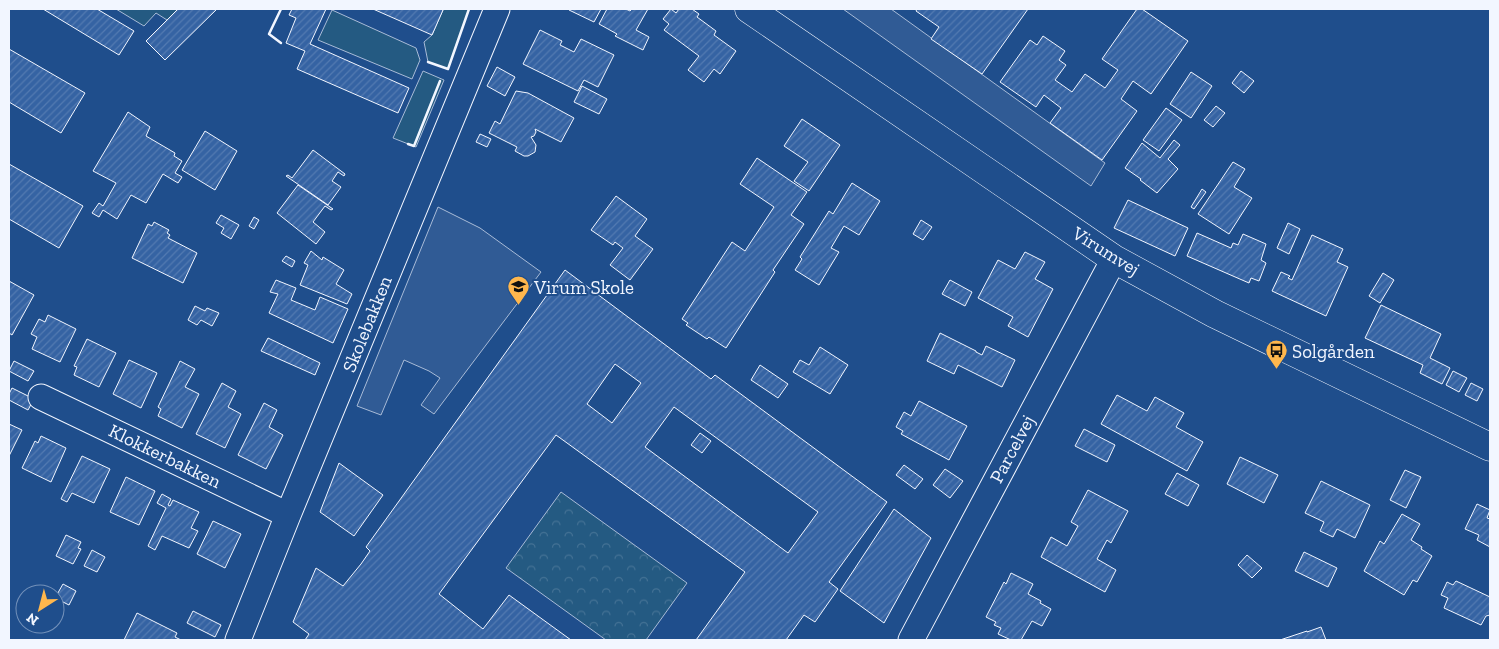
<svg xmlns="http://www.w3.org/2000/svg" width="1499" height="649" font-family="'Zilla Slab',serif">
	<defs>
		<pattern id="park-crowns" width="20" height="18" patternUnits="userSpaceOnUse" patternTransform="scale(1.25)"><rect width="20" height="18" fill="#245a82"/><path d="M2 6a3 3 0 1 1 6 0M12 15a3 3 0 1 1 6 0" fill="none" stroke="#447295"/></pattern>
		<pattern id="building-hatch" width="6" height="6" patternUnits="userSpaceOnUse" patternTransform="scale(1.25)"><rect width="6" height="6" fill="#3563a3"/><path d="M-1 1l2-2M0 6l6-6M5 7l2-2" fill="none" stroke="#537ab1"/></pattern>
	</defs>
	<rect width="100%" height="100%" fill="#1f4e8c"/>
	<path fill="#245a82" stroke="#a8bbd7" d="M 116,9 L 178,9 L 167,20 L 156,13 L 144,26 Z
		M 440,9 L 469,9 L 448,69 L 428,62 L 424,42 L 432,35 L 443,10 Z
		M 332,10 L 416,48 L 420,60 L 412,79 L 318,40 Z
		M 423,71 L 444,80 L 416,147 L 393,138 Z"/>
	<path fill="url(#park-crowns)" stroke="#a8bbd7" d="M 561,492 L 687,583 L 646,640 L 606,640 L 506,568 Z"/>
	<path fill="#305b95" stroke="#a8bbd7" d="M 843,9 L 891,9 L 1105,163 L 1091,186 Z
		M 438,207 L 480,228 L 541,272 L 434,414 L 421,405 L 440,378 L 429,371 L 404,360 L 381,415 L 357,406 Z"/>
	<path fill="url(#building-hatch)" stroke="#f2f6ff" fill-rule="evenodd" d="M 43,9 L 97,9 L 134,31 L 119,55 Z
		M 178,9 L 217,9 L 165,60 L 146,41 Z
		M 292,9 L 326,9 L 310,44 L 409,88 L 398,113 L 297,69 L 305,51 L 286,43 L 296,18 L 289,15 Z
		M 373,9 L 440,9 L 443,10 L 432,35 Z
		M 570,9 L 601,9 L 594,22 L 569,10 Z
		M 607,9 L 626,9 L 630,11 L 632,9 L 648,9 L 636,30 L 649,37 L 643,50 L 615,36 L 617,34 L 599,24 Z
		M 671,9 L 676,13 L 679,9 L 692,9 L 699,14 L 697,17 L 716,31 L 714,35 L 736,51 L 720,74 L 714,69 L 704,82 L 688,70 L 699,56 L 664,30 L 669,24 L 663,19 Z
		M 917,9 L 1028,9 L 982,74 L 931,39 L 939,27 L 916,11 Z
		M 1137,9 L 1142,9 L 1188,41 L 1151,94 L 1133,81 L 1121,99 L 1137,111 L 1102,160 L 1050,123 L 1061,108 L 1044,95 L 1036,107 L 1000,82 L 1030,40 L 1037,45 L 1043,36 L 1065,51 L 1059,60 L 1066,65 L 1055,80 L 1072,92 L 1085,74 L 1105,88 L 1118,70 L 1102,59 Z
		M 540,30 L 562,41 L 560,45 L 574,52 L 581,39 L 614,55 L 598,87 L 584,80 L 578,91 L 523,64 Z
		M 9,49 L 85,93 L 61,133 L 9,102 Z
		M 497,67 L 515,77 L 505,96 L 487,86 Z
		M 1241,71 L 1254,81 L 1244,93 L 1232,83 Z
		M 1191,72 L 1212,86 L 1191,118 L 1170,104 Z
		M 582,86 L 607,99 L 599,114 L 574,102 Z
		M 516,91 L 528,93 L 574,118 L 561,142 L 535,129 L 536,132 L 534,136 L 531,137 L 536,145 L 535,152 L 528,156 L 524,156 L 515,151 L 517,147 L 489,133 L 495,121 L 500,124 Z
		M 1216,106 L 1225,113 L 1213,127 L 1204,120 Z
		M 1166,108 L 1182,120 L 1159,151 L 1143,140 Z
		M 128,112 L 150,127 L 146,136 L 175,153 L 174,156 L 182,161 L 175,173 L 182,177 L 178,183 L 163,174 L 146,203 L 131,195 L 117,219 L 103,210 L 99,217 L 92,213 L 99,203 L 103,206 L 116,183 L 93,171 Z
		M 802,119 L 840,145 L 809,191 L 794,181 L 808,162 L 784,146 Z
		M 205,131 L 237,151 L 215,190 L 182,170 Z
		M 480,134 L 491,139 L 487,147 L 476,142 Z
		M 1174,140 L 1180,145 L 1168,159 L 1178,169 L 1157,193 L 1140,180 L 1141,179 L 1125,168 L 1142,143 L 1160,158 Z
		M 313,150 L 345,174 L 344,176 L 338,172 L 332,181 L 341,187 L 328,205 L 286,176 L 288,175 L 292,178 Z
		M 757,158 L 807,192 L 791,215 L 804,224 L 773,270 L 775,272 L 726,348 L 709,337 L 707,339 L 686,325 L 688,323 L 682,319 L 732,242 L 745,251 L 774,207 L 740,184 Z
		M 1233,162 L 1245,169 L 1234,187 L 1252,198 L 1229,234 L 1198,214 Z
		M 9,164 L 83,206 L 59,248 L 9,219 Z
		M 852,183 L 880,201 L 859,235 L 844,226 L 831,248 L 839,252 L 819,285 L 795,270 L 802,259 L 800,257 L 829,211 L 833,214 Z
		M 298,185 L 333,209 L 331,210 L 325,206 L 313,222 L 325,232 L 316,244 L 277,213 Z
		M 1202,189 L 1206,192 L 1194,209 L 1191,207 Z
		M 616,196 L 647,219 L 635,236 L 653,249 L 630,280 L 610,265 L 623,248 L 615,242 L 613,245 L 591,230 Z
		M 1128,200 L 1188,228 L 1175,256 L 1114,228 Z
		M 221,215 L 239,225 L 231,239 L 221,233 L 224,228 L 216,223 Z
		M 254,217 L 259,220 L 254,229 L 249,226 Z
		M 921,220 L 932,227 L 923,240 L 913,234 Z
		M 154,222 L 169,230 L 167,233 L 170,235 L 168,238 L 197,253 L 183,283 L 132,258 L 148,224 L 152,226 Z
		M 1288,223 L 1300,229 L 1289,254 L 1277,248 Z
		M 1197,233 L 1231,248 L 1233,243 L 1238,245 L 1243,234 L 1266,244 L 1261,260 L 1266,263 L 1259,281 L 1251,278 L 1249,283 L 1187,256 Z
		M 1312,235 L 1343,249 L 1337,262 L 1348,267 L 1326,316 L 1272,291 L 1281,272 L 1290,276 L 1288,278 L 1292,280 Z
		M 311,251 L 322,260 L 323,257 L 344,270 L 336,284 L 352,294 L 347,304 L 300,285 L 308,265 L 304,263 Z
		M 1025,252 L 1045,262 L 1035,279 L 1053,289 L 1028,337 L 1008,326 L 1013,317 L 978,298 L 998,260 L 1015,269 Z
		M 286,256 L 295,261 L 292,267 L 282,261 Z
		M 565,270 L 711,379 L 715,375 L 887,502 L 829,582 L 838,589 L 815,622 L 804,615 L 786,640 L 696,640 L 745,572 L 556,435 L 439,594 L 483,629 L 509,595 L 571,640 L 305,640 L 309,634 L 293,622 L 316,568 L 343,586 L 361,564 L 370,551 L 366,547 ZM 615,364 L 641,383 L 612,423 L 587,404 ZM 674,407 L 818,512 L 788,553 L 645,447 Z
		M 1383,273 L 1394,280 L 1380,303 L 1369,296 Z
		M 276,280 L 296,288 L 291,300 L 315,310 L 320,297 L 348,309 L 333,343 L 269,313 L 278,294 L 270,292 Z
		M 950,280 L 972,292 L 965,306 L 942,294 Z
		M 9,281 L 34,295 L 12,335 L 9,333 Z
		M 1381,305 L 1441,334 L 1430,358 L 1450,368 L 1442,384 L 1420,373 L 1423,365 L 1365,338 Z
		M 195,306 L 205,311 L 207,308 L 219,313 L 212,326 L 201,320 L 197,325 L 188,320 Z
		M 48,315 L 76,329 L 60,362 L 32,349 L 37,337 L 31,334 L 39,319 L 45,322 Z
		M 940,333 L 976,351 L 976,352 L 982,355 L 986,346 L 1015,360 L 1002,387 L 958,365 L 954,374 L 927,361 Z
		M 268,338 L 320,363 L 315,375 L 261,351 Z
		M 87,339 L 116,353 L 99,387 L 74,375 L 77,367 L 74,366 Z
		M 820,347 L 848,365 L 830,394 L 793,372 L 800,360 L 809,365 Z
		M 129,360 L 157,373 L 141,408 L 113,394 Z
		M 14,361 L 34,371 L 28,381 L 9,371 Z
		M 180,361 L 195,369 L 185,387 L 199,394 L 182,428 L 158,416 L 161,409 L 158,407 Z
		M 760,365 L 788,384 L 778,398 L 751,380 Z
		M 1453,371 L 1467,378 L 1459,392 L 1446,385 Z
		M 222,383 L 236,391 L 228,407 L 241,414 L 225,448 L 196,434 Z
		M 1471,383 L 1483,389 L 1477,401 L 1465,395 Z
		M 12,388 L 34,399 L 28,410 L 9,400 L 9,394 Z
		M 1117,395 L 1147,411 L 1155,397 L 1184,413 L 1176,427 L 1203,442 L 1187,471 L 1101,424 Z
		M 919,401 L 967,426 L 949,460 L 901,434 L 903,431 L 896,427 L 904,412 L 911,416 Z
		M 264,403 L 277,410 L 269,427 L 283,435 L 266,469 L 238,455 Z
		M 9,424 L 22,430 L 9,456 Z
		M 1084,429 L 1115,445 L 1107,462 L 1075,446 Z
		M 700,433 L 711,441 L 702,453 L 691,445 Z
		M 41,436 L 66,448 L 51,482 L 22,468 L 35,441 L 38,443 Z
		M 82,456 L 110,469 L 94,503 L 72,493 L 67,502 L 61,499 Z
		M 1240,457 L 1278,475 L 1264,503 L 1227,484 Z
		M 339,463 L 383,495 L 354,536 L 320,512 Z
		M 904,465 L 923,479 L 915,489 L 896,475 Z
		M 945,469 L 963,481 L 950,498 L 933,485 Z
		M 1405,470 L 1421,477 L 1406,508 L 1390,500 Z
		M 1177,473 L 1199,485 L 1188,506 L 1165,494 Z
		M 126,477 L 155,491 L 139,525 L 110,512 Z
		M 1321,481 L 1370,505 L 1355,538 L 1337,529 L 1333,537 L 1320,531 L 1324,522 L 1305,513 Z
		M 1088,490 L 1128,511 L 1111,543 L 1107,540 L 1097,559 L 1116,570 L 1105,592 L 1041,557 L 1051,537 L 1067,546 L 1078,526 L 1071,522 Z
		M 162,494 L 171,499 L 168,505 L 170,506 L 173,500 L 199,512 L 191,528 L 198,531 L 189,548 L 162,536 L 155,550 L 148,546 L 166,508 L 157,503 Z
		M 1477,504 L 1490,510 L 1487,518 L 1490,519 L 1490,547 L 1477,540 L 1479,535 L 1465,529 Z
		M 894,509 L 931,538 L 884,623 L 840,591 Z
		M 1402,514 L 1420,524 L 1411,540 L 1422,547 L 1421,549 L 1432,556 L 1417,582 L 1413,580 L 1404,595 L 1364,571 L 1380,541 L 1384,544 Z
		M 213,521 L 241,534 L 225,568 L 197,554 Z
		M 66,535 L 81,542 L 78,548 L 81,549 L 73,564 L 56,556 Z
		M 92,550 L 105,557 L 97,572 L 84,566 Z
		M 1304,552 L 1337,568 L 1328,587 L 1295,571 Z
		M 1247,555 L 1262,568 L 1252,578 L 1238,565 Z
		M 1011,573 L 1033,584 L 1028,594 L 1041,601 L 1040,603 L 1051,609 L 1042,626 L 1032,621 L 1021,640 L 1011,640 L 998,634 L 1001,628 L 994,625 L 996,622 L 986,617 L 1004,582 L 1006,584 Z
		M 1456,581 L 1490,597 L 1490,615 L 1486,616 L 1481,625 L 1444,608 L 1448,598 L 1441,595 L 1447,582 L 1453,585 Z
		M 63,584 L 76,591 L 69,605 L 55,598 Z
		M 193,611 L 221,625 L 215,637 L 187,623 Z
		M 137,613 L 177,633 L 175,637 L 181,640 L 124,640 Z
		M 1321,627 L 1326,640 L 1280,640 L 1307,631 L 1307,632 Z"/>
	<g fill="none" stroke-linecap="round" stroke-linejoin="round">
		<defs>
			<path id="street" d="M 41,397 L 288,515
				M 238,640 L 288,515 L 497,9
				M 911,640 L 1114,259"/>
			<path id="secondary" d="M 749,9 L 1114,259 L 1215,314 L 1490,447"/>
		</defs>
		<use href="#street" stroke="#f2f6ff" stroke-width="27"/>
		<use href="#secondary" stroke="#f2f6ff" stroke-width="29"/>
		<use href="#street" stroke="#1f4e8c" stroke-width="25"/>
		<use href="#secondary" stroke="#1f4e8c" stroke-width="28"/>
		<path stroke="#f2f6ff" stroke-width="2.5" d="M 281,9 L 269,34 L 281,43
			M 428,62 L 448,69 L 469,9
			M 408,144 L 414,146 L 440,81"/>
	</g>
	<defs>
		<symbol id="school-pin" viewBox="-11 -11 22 30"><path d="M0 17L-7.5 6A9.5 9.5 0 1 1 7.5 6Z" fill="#ffb74d" stroke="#1f4e8c"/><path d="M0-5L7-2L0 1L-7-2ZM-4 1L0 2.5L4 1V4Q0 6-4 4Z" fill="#111"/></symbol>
		<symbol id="bus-pin" viewBox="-11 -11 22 30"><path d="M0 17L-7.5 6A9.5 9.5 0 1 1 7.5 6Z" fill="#ffb74d" stroke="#1f4e8c"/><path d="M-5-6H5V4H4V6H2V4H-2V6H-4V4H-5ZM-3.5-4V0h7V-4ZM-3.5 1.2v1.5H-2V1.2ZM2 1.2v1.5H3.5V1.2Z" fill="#111"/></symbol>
	</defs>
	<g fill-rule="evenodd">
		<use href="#school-pin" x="506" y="274" width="25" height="34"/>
		<use href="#bus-pin" x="1264" y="338" width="25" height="34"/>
	</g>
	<g text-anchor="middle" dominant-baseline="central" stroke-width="4" stroke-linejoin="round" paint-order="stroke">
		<g font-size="19" fill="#f2f6ff" stroke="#1f4e8c">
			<text transform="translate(1106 251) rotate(32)">Virumvej</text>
			<text transform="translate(367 324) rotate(-68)">Skolebakken</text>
			<text transform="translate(1012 449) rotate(-62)">Parcelvej</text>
			<text transform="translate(165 456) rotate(26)">Klokkerbakken</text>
		</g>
		<g font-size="19" fill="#f2f6ff" stroke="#1f4e8c" text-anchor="start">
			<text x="534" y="287">Virum Skole</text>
			<text x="1292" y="351">Solgården</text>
		</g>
	</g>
	<rect width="1499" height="649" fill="none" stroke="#f2f6ff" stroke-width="20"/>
	<g transform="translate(40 609) rotate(216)"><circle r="24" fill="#1f4e8c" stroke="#7391ba"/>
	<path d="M0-4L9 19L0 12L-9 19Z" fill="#ffb74d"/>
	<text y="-8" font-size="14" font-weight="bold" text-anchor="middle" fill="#f2f6ff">N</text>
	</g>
</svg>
